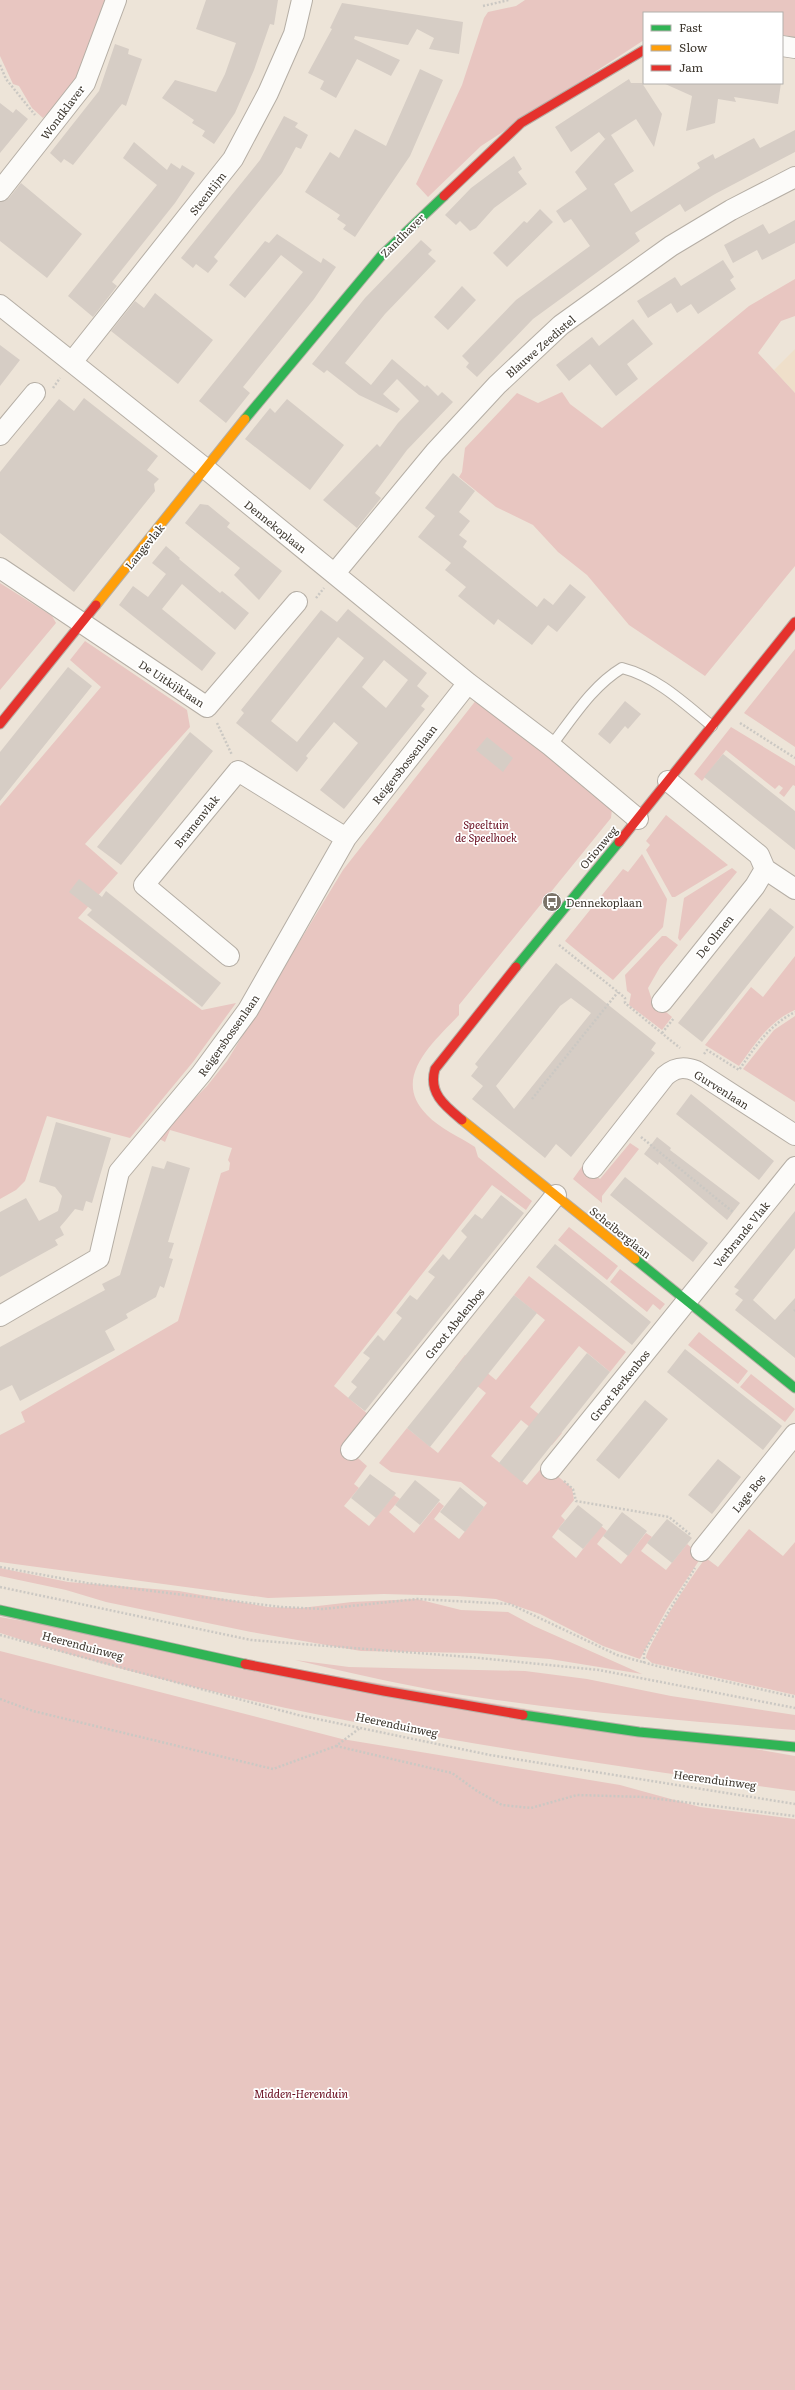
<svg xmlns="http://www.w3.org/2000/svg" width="795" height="2390" font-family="Literata,serif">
	<rect width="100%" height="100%" fill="#ede4d8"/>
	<path fill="#efdfca" d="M 795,349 L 795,393 L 774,370 Z"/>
	<path fill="#e8c6c1" d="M 0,0 L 105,0 L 79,77 L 65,96 L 43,118 L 32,108 L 19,86 L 13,84 L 0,56 Z
		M 525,0 L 795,0 L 795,37 L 782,35 L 782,13 L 644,13 L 644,40 L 481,146 L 428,197 L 416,184 L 462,85 L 484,18 L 488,12 L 516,6 Z
		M 795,279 L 795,316 L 781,321 L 758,353 L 795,393 L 795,566 L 705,676 L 629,625 L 587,575 L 558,552 L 533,525 L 496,507 L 459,477 L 462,472 L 465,448 L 517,393 L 538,403 L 562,392 L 570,404 L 602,428 L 749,306 Z
		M 0,583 L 52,616 L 56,623 L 0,690 Z
		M 85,641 L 187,710 L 190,727 L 85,844 L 118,873 L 78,918 L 202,1010 L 236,1003 L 193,1062 L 130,1138 L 47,1116 L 25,1181 L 16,1190 L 0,1199 L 0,806 L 101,687 L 70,660 Z
		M 795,649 L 795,747 L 744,713 Z
		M 477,699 L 606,801 L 612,809 L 611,818 L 459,1005 L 459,1015 C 434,1042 390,1078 427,1115 C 439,1128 460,1137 475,1147 L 478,1157 L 532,1201 L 526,1210 L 492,1185 L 334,1386 L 369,1415 L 344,1446 L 367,1466 L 354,1484 L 359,1488 L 344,1506 L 369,1526 L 394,1495 L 400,1499 L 389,1512 L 414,1533 L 439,1502 L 444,1506 L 434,1519 L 459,1539 L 487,1503 L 461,1482 L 391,1472 L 379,1463 L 407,1428 L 438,1453 L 486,1393 L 455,1368 L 465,1355 L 496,1380 L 545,1320 L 514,1295 L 529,1276 L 626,1352 L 610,1372 L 579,1346 L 530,1407 L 562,1433 L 552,1445 L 521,1420 L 491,1456 L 527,1485 L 544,1465 L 572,1488 L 574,1500 L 561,1516 L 565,1520 L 552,1537 L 576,1558 L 601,1526 L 607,1531 L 597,1544 L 621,1564 L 646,1533 L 652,1537 L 641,1551 L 666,1570 L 687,1544 L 702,1556 L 667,1609 L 640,1659 L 603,1646 L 540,1614 L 496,1599 L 457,1596 L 384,1594 L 268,1598 L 0,1562 L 0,1435 L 25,1422 L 21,1412 L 178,1321 L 221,1173 L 229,1170 L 230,1163 L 228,1160 L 232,1148 L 170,1130 L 165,1142 L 156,1137 L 207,1086 L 227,1061 L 343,870 Z
		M 731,727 L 795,766 L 795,786 L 793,785 L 784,797 L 779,793 L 783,788 L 779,785 L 775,789 L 726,750 L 702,781 L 694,774 Z
		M 666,815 L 728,865 L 675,897 L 672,897 L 646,850 L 650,845 L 646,841 Z
		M 642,854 L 667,899 L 663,927 L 613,980 L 565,941 L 623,869 L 628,872 Z
		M 732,868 L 737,872 L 680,941 L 678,938 L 684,898 Z
		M 662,936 L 666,936 L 678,945 L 660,967 L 648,988 L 652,1000 L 672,1017 L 662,1030 L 629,1005 L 631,994 L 627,991 L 625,975 Z
		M 795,956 L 795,1010 C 769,1021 755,1044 739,1066 L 705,1045 L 751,987 L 763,997 Z
		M 795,1016 L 795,1102 L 743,1069 L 774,1030 Z
		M 630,1143 L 639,1149 L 602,1196 L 602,1203 L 573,1179 L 583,1165 L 600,1179 Z
		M 569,1227 L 618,1266 L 607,1280 L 558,1240 Z
		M 620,1269 L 665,1304 L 660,1310 L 653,1304 L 647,1312 L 610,1282 Z
		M 699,1332 L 748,1371 L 738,1384 L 688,1345 Z
		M 751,1374 L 795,1409 L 785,1422 L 740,1387 Z
		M 749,1529 L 783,1556 L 795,1542 L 795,1695 L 652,1663 L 646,1658 C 647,1646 696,1568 706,1558 L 718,1567 Z
		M 0,1568 L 68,1582 L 179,1591 L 268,1607 L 301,1608 L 352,1602 L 417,1599 L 461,1610 L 508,1612 L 534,1626 L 642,1674 L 550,1659 L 474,1653 L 361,1651 L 251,1632 L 106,1602 L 66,1590 L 0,1576 Z
		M 0,1617 L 795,1756 L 795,1791 C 527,1754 259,1716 0,1633 Z
		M 0,1651 L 342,1739 L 620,1785 L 700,1807 L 795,1819 L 795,2390 L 0,2390 Z
		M 295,1660 L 349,1667 L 525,1671 L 587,1679 L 671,1696 L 795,1715 L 795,1730 C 689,1721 582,1713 476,1697 C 415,1688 355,1674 295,1660 Z"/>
	<path fill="#d6cdc5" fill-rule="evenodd" d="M 206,0 L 278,0 L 274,25 L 270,24 L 254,70 L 235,113 L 214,144 L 202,136 L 205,131 L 192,123 L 194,120 L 162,98 L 175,80 L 216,92 L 225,74 L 236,43 L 196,29 Z
		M 342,3 L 463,22 L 459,54 L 429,49 L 434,38 L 417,29 L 408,45 L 355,36 L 354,39 L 400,60 L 391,76 L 357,59 L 336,98 L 320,89 L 324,81 L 308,73 L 332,29 L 330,28 Z
		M 115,44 L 129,49 L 128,54 L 142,59 L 126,106 L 122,104 L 73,165 L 64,159 L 61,163 L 50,153 L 99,91 Z
		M 420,69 L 443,80 L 410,156 L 355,237 L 343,229 L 346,225 L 337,219 L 340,215 L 305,192 L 330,152 L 339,158 L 355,129 L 386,146 Z
		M 629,79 L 631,83 L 642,83 L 662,114 L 654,147 L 636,119 L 611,135 L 634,171 L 614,184 L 631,212 L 700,168 L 697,163 L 713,154 L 715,159 L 754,138 L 760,148 L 795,130 L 795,152 L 715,194 L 685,212 L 680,204 L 635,233 L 640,241 L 533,319 L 477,377 L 466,367 L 469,363 L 462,356 L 516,300 L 590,246 L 571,219 L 564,223 L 556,211 L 587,189 L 575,172 L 607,137 L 605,139 L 599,132 L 571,152 L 555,127 Z
		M 663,83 L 781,83 L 778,104 L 734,97 L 736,102 L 718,99 L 715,123 L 686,131 L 692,96 Z
		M 0,103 L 13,113 L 16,109 L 28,119 L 0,153 Z
		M 284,116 L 298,123 L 295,127 L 308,135 L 301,149 L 296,147 L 282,173 L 214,257 L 218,261 L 208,273 L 196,264 L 193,268 L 181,258 L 260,160 Z
		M 134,142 L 167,170 L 171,163 L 180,169 L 182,165 L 195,173 L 175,203 L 112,282 L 117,286 L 93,317 L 68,296 L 157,185 L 123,158 Z
		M 514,156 L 522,169 L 518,172 L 527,184 L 494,208 L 476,228 L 470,231 L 460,221 L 456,225 L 445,215 L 471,188 Z
		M 21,183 L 82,234 L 47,278 L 0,241 L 0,202 L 9,198 Z
		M 540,209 L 553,222 L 507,267 L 493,253 L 524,221 L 527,223 Z
		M 795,220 L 795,243 L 762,260 L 757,250 L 733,263 L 724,245 L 763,224 L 769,234 Z
		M 277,234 L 321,263 L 323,258 L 336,267 L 314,299 L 243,387 L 250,393 L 226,423 L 199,401 L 303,272 L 281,255 L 245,298 L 229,285 L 265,241 L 269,243 Z
		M 421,240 L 432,250 L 428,254 L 436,261 L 385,314 L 345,363 L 371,385 L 392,359 L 425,387 L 427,385 L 438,396 L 442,392 L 453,402 L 407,450 L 375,493 L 381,498 L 357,528 L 323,500 L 377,444 L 380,447 L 398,423 L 419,401 L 397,379 L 383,394 L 400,409 L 397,413 L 359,395 L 327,370 L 324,373 L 312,364 L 365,298 Z
		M 723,260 L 734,277 L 730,280 L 736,289 L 698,314 L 691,304 L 677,313 L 671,303 L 648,318 L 637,301 L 675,277 L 681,286 Z
		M 462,286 L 476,300 L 448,330 L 434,317 Z
		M 155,293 L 213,340 L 178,384 L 111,331 L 135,301 L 144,308 Z
		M 633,319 L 653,344 L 627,364 L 638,379 L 616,396 L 590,364 L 569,381 L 556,365 L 592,337 L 599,346 Z
		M 0,345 L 20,360 L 0,386 Z
		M 84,398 L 158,456 L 147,470 L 159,479 L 154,484 L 155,491 L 74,592 L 0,533 L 0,472 L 59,399 L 74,411 Z
		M 287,399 L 344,445 L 310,490 L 245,439 L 270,408 L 275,413 Z
		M 453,473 L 475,491 L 459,512 L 470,521 L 459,535 L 467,541 L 463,547 L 537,607 L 544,598 L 553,605 L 570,584 L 586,597 L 557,632 L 548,625 L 532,645 L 498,619 L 494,625 L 458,596 L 466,587 L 445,570 L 451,563 L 418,537 L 435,516 L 425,508 Z
		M 200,504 L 208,505 L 230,523 L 227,527 L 282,571 L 259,600 L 234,575 L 240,568 L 185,523 Z
		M 166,546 L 180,558 L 179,559 L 220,593 L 222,591 L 249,613 L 235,630 L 182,584 L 162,609 L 216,653 L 202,671 L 119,605 L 133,586 L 148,597 L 166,574 L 152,563 Z
		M 348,609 L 427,673 L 417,686 L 429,696 L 421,706 L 425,709 L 344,809 L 320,790 L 358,743 L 334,722 L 306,756 L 308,758 L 297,772 L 236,723 L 244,713 L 241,710 L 321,610 L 337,622 ZM 338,637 L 364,658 L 297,742 L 271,721 ZM 384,660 L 408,680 L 386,708 L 362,687 Z
		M 68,667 L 92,686 L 0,801 L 0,752 Z
		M 625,701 L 641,714 L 628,729 L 625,726 L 610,744 L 598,734 Z
		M 190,732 L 213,751 L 121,865 L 97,847 Z
		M 487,737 L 513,758 L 503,772 L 476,750 Z
		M 723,754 L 795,811 L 795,850 L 704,777 Z
		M 79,879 L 102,897 L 106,891 L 221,983 L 202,1007 L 87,915 L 92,910 L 69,892 Z
		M 770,908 L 794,927 L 702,1042 L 678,1023 Z
		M 556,963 L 656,1043 L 651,1050 L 655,1053 L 571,1157 L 556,1144 L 545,1158 L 472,1099 L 483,1086 L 471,1076 L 478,1067 L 475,1064 ZM 571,998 L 591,1013 L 514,1109 L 496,1086 L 560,1006 Z
		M 691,1094 L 774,1161 L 759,1180 L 676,1114 Z
		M 56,1122 L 111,1138 L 92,1203 L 86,1201 L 83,1211 L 75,1209 L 66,1220 L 60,1227 L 64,1235 L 55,1240 L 58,1245 L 0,1277 L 0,1212 L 26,1198 L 39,1221 L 58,1211 L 62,1196 L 55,1187 L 39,1182 Z
		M 657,1137 L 671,1148 L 670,1150 L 740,1203 L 727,1220 L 659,1162 L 658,1165 L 644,1154 Z
		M 167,1161 L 190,1168 L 168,1242 L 174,1243 L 169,1258 L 173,1259 L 164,1288 L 160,1286 L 156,1297 L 126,1314 L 128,1318 L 105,1331 L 115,1350 L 20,1401 L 12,1385 L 0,1391 L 0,1347 L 105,1290 L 102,1284 L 120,1275 L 152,1166 L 164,1169 Z
		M 625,1177 L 708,1243 L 693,1262 L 610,1195 Z
		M 501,1195 L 524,1213 L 365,1411 L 348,1398 L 357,1387 L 351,1382 L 370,1358 L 363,1353 L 378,1335 L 384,1341 L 402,1318 L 396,1313 L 410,1295 L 417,1300 L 435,1277 L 428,1272 L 443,1254 L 449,1260 L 467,1237 L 461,1231 L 475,1214 L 482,1219 Z
		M 795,1211 L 795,1248 L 753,1300 L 775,1320 L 795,1298 L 795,1358 L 735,1310 L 743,1300 L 735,1294 L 739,1290 L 734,1287 Z
		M 555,1244 L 651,1322 L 632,1345 L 536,1267 Z
		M 514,1295 L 537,1313 L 430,1447 L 407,1428 Z
		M 685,1349 L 782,1426 L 763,1450 L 667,1372 Z
		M 587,1353 L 610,1372 L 522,1482 L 499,1463 Z
		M 645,1400 L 668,1419 L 619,1479 L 596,1460 Z
		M 718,1459 L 741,1477 L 712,1514 L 688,1495 Z
		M 370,1474 L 396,1493 L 376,1518 L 351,1498 Z
		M 415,1480 L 440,1500 L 420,1525 L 395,1505 Z
		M 460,1487 L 484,1507 L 465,1532 L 440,1512 Z
		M 578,1505 L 603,1525 L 583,1549 L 558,1529 Z
		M 622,1512 L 647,1531 L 628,1556 L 603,1536 Z
		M 667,1519 L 692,1538 L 672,1563 L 647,1543 Z"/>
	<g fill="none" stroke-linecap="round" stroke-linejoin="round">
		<defs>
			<path id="lane" d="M 551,746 C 572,719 592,686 622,668 C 657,677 684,703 712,726"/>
			<path id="street" d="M 782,46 L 795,48
				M 0,191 L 85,83 L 116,0
				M 0,305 L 206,469 L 468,683 L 551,746 L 638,819
				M 72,362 L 233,159 L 268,93 L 294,34 L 302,0
				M 0,435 L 35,393
				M 0,568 L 207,707 L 297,602
				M 335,573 L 435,452 L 497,385 L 561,325 L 671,246 L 731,210 L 795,177
				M 765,869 L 795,889
				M 229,956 L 144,885 L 238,771 L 346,838
				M 662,1002 L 755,886 L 765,869 L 759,855 L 668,781
				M 593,1168 L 665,1076 C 675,1067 684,1066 696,1071 L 795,1135
				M 0,1316 L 99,1258 L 119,1172 L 201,1074 L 248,1010 L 346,838 L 468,683
				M 351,1450 L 556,1195
				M 551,1469 L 795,1167
				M 701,1551 L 795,1434"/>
			<path id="fast" d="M 245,419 L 381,256 L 444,196
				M 516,967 L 619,842
				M 635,1259 L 795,1388
				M 0,1610 L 245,1664
				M 523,1715 L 639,1732 L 795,1747"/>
			<path id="slow" d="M 96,605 L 245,419
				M 462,1120 L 635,1259"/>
			<path id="jam" d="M 444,196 L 521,123 L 644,50
				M 0,724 L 96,605
				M 619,842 L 795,622
				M 462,1120 C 445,1106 428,1093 435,1069 L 516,967
				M 245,1664 L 384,1691 L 523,1715"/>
		</defs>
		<use href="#lane" stroke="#b5aea5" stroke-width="12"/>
		<use href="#street" stroke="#b5aea5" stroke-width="22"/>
		<use href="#fast" stroke="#b5aea5" stroke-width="11"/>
		<use href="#slow" stroke="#b5aea5" stroke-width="11"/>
		<use href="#jam" stroke="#b5aea5" stroke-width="11"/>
		<path stroke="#cbc8c3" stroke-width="2.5" stroke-dasharray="2 2" stroke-linecap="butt" d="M 483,6 L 509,0
			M 0,65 L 6,79 L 35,115
			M 53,388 L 60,378
			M 316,598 L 324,588
			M 217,723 L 232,755
			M 740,723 L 795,758
			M 559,945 L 618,992 L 625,998 L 625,1003 L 680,1048
			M 662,1033 L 674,1018
			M 704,1054 L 707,1050 L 739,1070 C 755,1047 769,1025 795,1012
			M 532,1099 L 618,992
			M 641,1137 L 733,1212
			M 794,1311 L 795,1310
			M 564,1481 L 573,1489 L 576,1501 L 669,1517 L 691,1535
			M 0,1567 L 87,1583 L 282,1607 L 323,1609 L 417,1599 L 510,1604 L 617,1655 L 657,1666 L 795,1697
			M 0,1587 L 251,1640 L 469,1657 L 599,1670 L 795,1708
			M 0,1635 L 298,1715 L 490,1755 L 795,1804
			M 644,1663 L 644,1652 L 695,1568
			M 0,1699 L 33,1711 L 273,1769 L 336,1746 L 360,1728
			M 336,1746 L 452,1773 L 477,1791 L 502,1805 L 531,1808 L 577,1795 L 644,1797 L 795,1816"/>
		<use href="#lane" stroke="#fcfbf9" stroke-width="10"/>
		<use href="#street" stroke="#fcfbf9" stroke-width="20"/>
		<use href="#fast" stroke="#30b455" stroke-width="9"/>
		<use href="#slow" stroke="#ff9f0a" stroke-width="9"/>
		<use href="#jam" stroke="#e5322d" stroke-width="9"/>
	</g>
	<defs>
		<symbol id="bus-disc" viewBox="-11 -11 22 22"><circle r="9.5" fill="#7b746a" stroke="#fff"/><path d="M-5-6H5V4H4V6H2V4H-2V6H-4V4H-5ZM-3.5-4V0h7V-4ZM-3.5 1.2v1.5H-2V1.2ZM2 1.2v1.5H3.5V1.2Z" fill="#fff"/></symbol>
	</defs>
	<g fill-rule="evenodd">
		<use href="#bus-disc" x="541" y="891" width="22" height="22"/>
	</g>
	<g text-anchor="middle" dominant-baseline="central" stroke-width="3.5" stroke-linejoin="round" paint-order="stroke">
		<g font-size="11" fill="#3e382f" stroke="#fff">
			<text transform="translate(62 112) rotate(-53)">Wondklaver</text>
			<text transform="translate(207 193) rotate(-52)">Steentijm</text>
			<text transform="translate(402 235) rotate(-45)">Zandhaver</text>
			<text transform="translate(540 346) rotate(-41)">Blauwe Zeedistel</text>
			<text transform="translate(276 526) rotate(39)">Dennekoplaan</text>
			<text transform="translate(144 546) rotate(-51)">Langevlak</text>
			<text transform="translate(172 683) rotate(33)">De Uitkijklaan</text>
			<text transform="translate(404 764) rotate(-52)">Reigersbossenlaan</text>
			<text transform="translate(196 821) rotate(-51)">Bramenvlak</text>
			<text transform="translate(598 847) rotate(-50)">Orionweg</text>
			<text transform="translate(714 936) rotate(-51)">De Olmen</text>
			<text transform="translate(228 1035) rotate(-55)">Reigersbossenlaan</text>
			<text transform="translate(722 1089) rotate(32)">Gurvenlaan</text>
			<text transform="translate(621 1232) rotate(39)">Scheiberglaan</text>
			<text transform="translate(741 1234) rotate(-51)">Verbrande Vlak</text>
			<text transform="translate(454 1323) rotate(-51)">Groot Abelenbos</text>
			<text transform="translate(619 1385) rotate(-51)">Groot Berkenbos</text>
			<text transform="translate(748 1493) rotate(-51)">Lage Bos</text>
			<text transform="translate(83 1645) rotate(15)">Heerenduinweg</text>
			<text transform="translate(397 1724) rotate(12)">Heerenduinweg</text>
			<text transform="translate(715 1779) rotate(8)">Heerenduinweg</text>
		</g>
		<g font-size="11" font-style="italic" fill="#670b1d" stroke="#fff">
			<text x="486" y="824">Speeltuin<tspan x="486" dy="13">de Speelhoek</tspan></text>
			<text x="301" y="2093">Midden-Herenduin</text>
		</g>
		<g font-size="11" fill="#3e382f" stroke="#fff" text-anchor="start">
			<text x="566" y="902">Dennekoplaan</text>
		</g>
	</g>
	<rect x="643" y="12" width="140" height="72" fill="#ffffff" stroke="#b2afac"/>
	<rect x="651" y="25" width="20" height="6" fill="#30b455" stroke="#b2afac"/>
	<text x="679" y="32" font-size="12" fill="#3e382f">Fast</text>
	<rect x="651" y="45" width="20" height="6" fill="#ff9f0a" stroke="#b2afac"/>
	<text x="679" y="52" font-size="12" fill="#3e382f">Slow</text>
	<rect x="651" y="65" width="20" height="6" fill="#e5322d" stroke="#b2afac"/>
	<text x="679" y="72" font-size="12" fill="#3e382f">Jam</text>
</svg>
